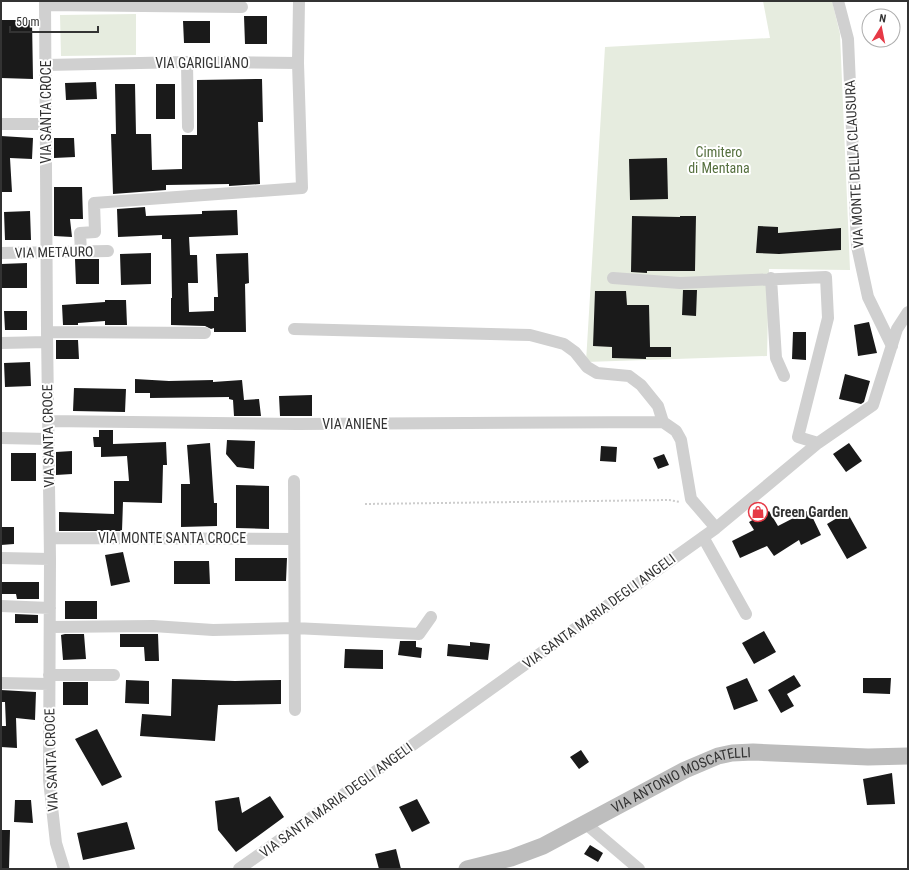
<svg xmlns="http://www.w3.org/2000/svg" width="909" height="870" font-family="'Roboto Condensed',sans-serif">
	<rect width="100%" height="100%" fill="#fff"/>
	<path fill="#e6ecdf" d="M 763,1 L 832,1 L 840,34 L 850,270 L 769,269 L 767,356 L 586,362 L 605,47 L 770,38 Z
		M 136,14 L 136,55 L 61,56 L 60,15 Z"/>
	<path fill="#1a1a1a" d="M 244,16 L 267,16 L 267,44 L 245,44 Z
		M 1,20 L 32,20 L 33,79 L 1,78 Z
		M 183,21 L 210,21 L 210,43 L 184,43 Z
		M 262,79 L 263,122 L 258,122 L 260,184 L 229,186 L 229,184 L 166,185 L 166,190 L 113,194 L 111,134 L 116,134 L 115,84 L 135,84 L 136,134 L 151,134 L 152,170 L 182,169 L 182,135 L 197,135 L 197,80 Z
		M 96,82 L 97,99 L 66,100 L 65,83 Z
		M 156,84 L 175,84 L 175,119 L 156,119 Z
		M 1,136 L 33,138 L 32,159 L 10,158 L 12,192 L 1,192 Z
		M 54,138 L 74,138 L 75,157 L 54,158 Z
		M 667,158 L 668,199 L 630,200 L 629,159 Z
		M 54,187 L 82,187 L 83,219 L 70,219 L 72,237 L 54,236 Z
		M 145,207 L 146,216 L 202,214 L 202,211 L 237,210 L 238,235 L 189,237 L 190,255 L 197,255 L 198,283 L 188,283 L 189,312 L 214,311 L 214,297 L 218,297 L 216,254 L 248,253 L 249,283 L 245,284 L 246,332 L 214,332 L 214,328 L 211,329 L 205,326 L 171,325 L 171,298 L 172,298 L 171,239 L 162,239 L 162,235 L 118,237 L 117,209 Z
		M 30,211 L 31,240 L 5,240 L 4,212 Z
		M 632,216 L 680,217 L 680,216 L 696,216 L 695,271 L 647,271 L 647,273 L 631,272 Z
		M 758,226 L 778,227 L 778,233 L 841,228 L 841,250 L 779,254 L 756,253 Z
		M 151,253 L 151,284 L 121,285 L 120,254 Z
		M 75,259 L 99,259 L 99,284 L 76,284 Z
		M 27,263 L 27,288 L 1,288 L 1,264 Z
		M 683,290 L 697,290 L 696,316 L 682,315 Z
		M 595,291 L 626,291 L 627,305 L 649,305 L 650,347 L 671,347 L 671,357 L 646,357 L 646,359 L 612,358 L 612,347 L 593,346 Z
		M 105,300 L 126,300 L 127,325 L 105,325 L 105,321 L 78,323 L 78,325 L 63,325 L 62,305 L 105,302 Z
		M 4,311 L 27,311 L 27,330 L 5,330 Z
		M 869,322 L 877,353 L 858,356 L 854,325 Z
		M 793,332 L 806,332 L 806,360 L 792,359 Z
		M 56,340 L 78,340 L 79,359 L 56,359 Z
		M 30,362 L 31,386 L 5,387 L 4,363 Z
		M 845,374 L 870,381 L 864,402 L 861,404 L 839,399 Z
		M 135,379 L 169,381 L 213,380 L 213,382 L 242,380 L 244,400 L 259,399 L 261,416 L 234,416 L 233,400 L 229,399 L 229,397 L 150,398 L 150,393 L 135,393 Z
		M 74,388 L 126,389 L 125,412 L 73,411 Z
		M 312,395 L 312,416 L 280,416 L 279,396 Z
		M 99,430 L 113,430 L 113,444 L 166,442 L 167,465 L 163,465 L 162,503 L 123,502 L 122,531 L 59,531 L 59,512 L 114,514 L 114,481 L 129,481 L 127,456 L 101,457 L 101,447 L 94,447 L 93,437 L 99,437 Z
		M 227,440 L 255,441 L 254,469 L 237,467 L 226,454 Z
		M 210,443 L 214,503 L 217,503 L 217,526 L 181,527 L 181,484 L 190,484 L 187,445 Z
		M 849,443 L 862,461 L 846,472 L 833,454 Z
		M 601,446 L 617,447 L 616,462 L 600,461 Z
		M 72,451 L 72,474 L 56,475 L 56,452 Z
		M 11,453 L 36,453 L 36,481 L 11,481 Z
		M 664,454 L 669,465 L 658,469 L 653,458 Z
		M 236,485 L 269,486 L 269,529 L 236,528 Z
		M 809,510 L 821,535 L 801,545 L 799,540 L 774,556 L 767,546 L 740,558 L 732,541 L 754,530 L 749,522 L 769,511 L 778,526 Z
		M 847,512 L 867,548 L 847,559 L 827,524 Z
		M 1,527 L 14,527 L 14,544 L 1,545 Z
		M 123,552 L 130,582 L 111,586 L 105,555 Z
		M 235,558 L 287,558 L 286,581 L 235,581 Z
		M 174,561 L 209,561 L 210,584 L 174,584 Z
		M 1,582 L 39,582 L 39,599 L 17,599 L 16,594 L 1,594 Z
		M 65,601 L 97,601 L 97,619 L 65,619 Z
		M 15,614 L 38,615 L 38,623 L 15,623 Z
		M 764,631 L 776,652 L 754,664 L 742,643 Z
		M 65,634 L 84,634 L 86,659 L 63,660 L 61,635 Z
		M 120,634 L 158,634 L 159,661 L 145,661 L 144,647 L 120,647 Z
		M 400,641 L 416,641 L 416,647 L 422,648 L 421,658 L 398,655 Z
		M 470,642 L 490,644 L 488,660 L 447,656 L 448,644 L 470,646 Z
		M 345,649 L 383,650 L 383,669 L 344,668 Z
		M 794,675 L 801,686 L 787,694 L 794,706 L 781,713 L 768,690 Z
		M 747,678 L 758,701 L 734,710 L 726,687 Z
		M 863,678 L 891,678 L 890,694 L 863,693 Z
		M 172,679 L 235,681 L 281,680 L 281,704 L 218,705 L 215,741 L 140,736 L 142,714 L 171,716 Z
		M 126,680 L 149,681 L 149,704 L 125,703 Z
		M 63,682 L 88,682 L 88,705 L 63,705 Z
		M 1,690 L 36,692 L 35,720 L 16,718 L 17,748 L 1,747 L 1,726 L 6,726 L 5,702 L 1,702 Z
		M 97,729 L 122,777 L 102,786 L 75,739 Z
		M 581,750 L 589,762 L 579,769 L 570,757 Z
		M 892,773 L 895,804 L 867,805 L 863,779 Z
		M 270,796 L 284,817 L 236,852 L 218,830 L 215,801 L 239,797 L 242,813 Z
		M 417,799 L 430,823 L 412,832 L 399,807 Z
		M 15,800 L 31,800 L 33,823 L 14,822 Z
		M 127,822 L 135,849 L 83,860 L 77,833 Z
		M 1,830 L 10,830 L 9,869 L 1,868 Z
		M 590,845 L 603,853 L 598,862 L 584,854 Z
		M 396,849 L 401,869 L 379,869 L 375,854 Z"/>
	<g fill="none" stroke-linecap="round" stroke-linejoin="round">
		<path stroke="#cdcdcd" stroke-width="2" stroke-dasharray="2 2" stroke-linecap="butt" d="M 365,504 L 669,500 L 680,502"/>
		<path stroke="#d0d0d0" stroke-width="12" d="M 45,1 L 47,332 L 50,559 L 49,780 L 56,843 L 64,869
			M 838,1 L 848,39 L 857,246 L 868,297 L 892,346
			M 45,5 L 242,7
			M 187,62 L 188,127
			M 46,65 L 187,62 L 298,63 L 299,1
			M 1,124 L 46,124
			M 81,252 L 80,233 L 95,232 L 94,203 L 302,188 L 298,63
			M 1,253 L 108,251
			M 613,278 L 680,283 L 826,277 L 828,318 L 798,437 L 818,443
			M 771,278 L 776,358 L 784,376
			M 294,329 L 530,335 L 564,344 L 575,352 L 587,367 L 597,373 L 629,376 L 641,385 L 658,406 L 663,422
			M 47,332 L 205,333
			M 1,343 L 47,342
			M 48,421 L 297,424 L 663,422 L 676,431 L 681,440 L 691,499 L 716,528
			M 1,438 L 48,439
			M 294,481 L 295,710
			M 703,537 L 746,614
			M 50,538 L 294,539
			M 1,558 L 50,559
			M 1,606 L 50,608
			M 50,627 L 153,626 L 213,630 L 294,628 L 419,634 L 431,617
			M 49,675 L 114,675
			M 1,683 L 49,684
			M 586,824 L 639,869
			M 239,869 L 716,528 L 818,443 L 873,405 L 897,329 L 908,312"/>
		<path stroke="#bdbdbd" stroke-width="17" id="s1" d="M 467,869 L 511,858 L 543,846 L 685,770 L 718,756 L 732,753 L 753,752 L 868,757 L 908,756"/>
	</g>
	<defs>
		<symbol id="shop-ring" viewBox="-11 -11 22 22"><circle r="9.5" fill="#fff" stroke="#e63946" stroke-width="1.5"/><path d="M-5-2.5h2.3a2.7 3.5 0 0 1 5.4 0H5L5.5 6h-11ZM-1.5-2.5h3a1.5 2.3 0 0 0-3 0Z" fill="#e63946"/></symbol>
	</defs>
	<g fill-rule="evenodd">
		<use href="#shop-ring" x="747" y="501" width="22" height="22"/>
	</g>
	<g text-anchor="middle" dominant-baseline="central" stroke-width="4" stroke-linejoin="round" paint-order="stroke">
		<g font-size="14" fill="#333" stroke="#fff">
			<text x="202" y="63">VIA GARIGLIANO</text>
			<text transform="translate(46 112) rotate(-90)">VIA SANTA CROCE</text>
			<text transform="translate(854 164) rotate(-93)">VIA MONTE DELLA CLAUSURA</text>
			<text transform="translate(54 252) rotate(-1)">VIA METAURO</text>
			<text x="355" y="424">VIA ANIENE</text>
			<text transform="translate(48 436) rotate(-91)">VIA SANTA CROCE</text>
			<text x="172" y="538">VIA MONTE SANTA CROCE</text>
			<text transform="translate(599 611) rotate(-36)">VIA SANTA MARIA DEGLI ANGELI</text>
			<text transform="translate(51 760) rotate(-92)">VIA SANTA CROCE</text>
			<text stroke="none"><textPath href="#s1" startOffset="234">VIA ANTONIO MOSCATELLI</textPath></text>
			<text transform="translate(336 800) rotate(-36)">VIA SANTA MARIA DEGLI ANGELI</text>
		</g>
		<g font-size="14" fill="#56703f" stroke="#fff">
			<text x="719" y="152">Cimitero<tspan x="719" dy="16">di Mentana</tspan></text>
		</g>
		<g font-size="14" font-weight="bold" fill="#333" stroke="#fff" text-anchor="start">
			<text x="772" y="512">Green Garden</text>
		</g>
	</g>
	<rect width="909" height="870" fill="none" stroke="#333333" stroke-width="4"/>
	<g transform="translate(881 28) rotate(10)"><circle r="19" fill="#ffffff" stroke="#adadad"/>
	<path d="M0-3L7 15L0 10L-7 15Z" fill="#e63946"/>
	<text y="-6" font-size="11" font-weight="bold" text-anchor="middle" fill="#333333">N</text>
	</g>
	<path d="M10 26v6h88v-6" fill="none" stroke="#333333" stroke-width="2"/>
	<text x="16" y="26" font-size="12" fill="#333333" stroke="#ffffff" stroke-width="3" paint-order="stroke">50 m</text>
</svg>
